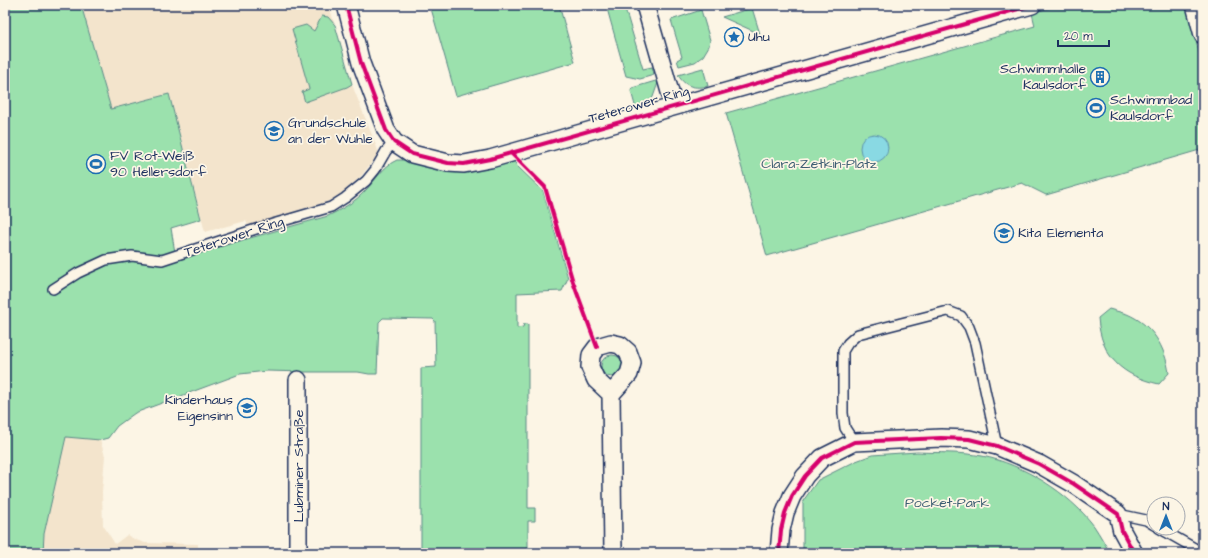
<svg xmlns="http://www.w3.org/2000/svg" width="1208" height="558" font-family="'Architects Daughter',sans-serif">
	<rect width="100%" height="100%" fill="#fcf5e5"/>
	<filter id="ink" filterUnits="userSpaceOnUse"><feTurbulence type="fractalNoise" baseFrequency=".025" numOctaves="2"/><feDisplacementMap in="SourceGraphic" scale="8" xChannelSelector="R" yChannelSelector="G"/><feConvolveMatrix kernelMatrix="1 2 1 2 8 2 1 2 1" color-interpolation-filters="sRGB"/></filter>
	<g filter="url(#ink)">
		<path fill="#f3e4cc" d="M 81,5 L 329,5 L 351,82 L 379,153 L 361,176 L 339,196 L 327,202 L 248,226 L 246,221 L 205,232 L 169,94 L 111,109 Z
			M 66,437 L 100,440 L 105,456 L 102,492 L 103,525 L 115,544 L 127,535 L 136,540 L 145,543 L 198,544 L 198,553 L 43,553 L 44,534 Z"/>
		<path fill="#9be1ad" stroke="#5b8886" d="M 5,5 L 81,5 L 111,109 L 169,94 L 201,219 L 171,228 L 176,259 L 328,216 C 342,209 355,202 365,191 C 376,180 383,166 397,160 L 514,161 L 517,166 L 543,191 L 568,278 L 562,291 L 517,293 L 517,328 L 523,327 L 524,324 L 528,324 L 528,508 L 535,508 L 535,521 L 528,521 L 528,553 L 421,553 L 421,368 L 436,367 L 435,321 L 433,319 L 383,318 L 379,322 L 377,374 L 369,374 L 358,372 L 305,372 L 267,371 L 240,374 L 135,413 L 117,426 L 108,438 L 100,440 L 66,437 L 44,534 L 43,553 L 5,553 Z
			M 430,5 L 559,5 L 575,62 L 456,96 Z
			M 606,5 L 624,5 L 643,69 L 652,67 L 654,75 L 640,79 L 626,76 Z
			M 1060,5 L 1186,5 L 1203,66 L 1203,149 L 1046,195 L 1022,183 L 767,256 L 726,113 L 1035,26 L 1032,13 Z
			M 752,8 L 760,34 L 722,17 Z
			M 701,10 L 710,40 L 709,46 L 703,56 L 695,62 L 679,66 L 677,60 L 682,57 L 671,20 Z
			M 322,16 L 328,17 L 335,25 L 352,84 L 347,87 L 305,102 L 302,92 L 309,89 L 292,29 L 306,25 L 314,31 Z
			M 703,68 L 708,86 C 695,89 685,87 678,75 Z
			M 659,80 L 653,97 L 646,105 L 636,109 L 631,91 L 632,88 Z
			M 1109,309 C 1115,311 1121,312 1127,314 C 1153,325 1165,347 1169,373 L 1159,384 C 1122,376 1101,357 1098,318 Z
			M601 366a11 11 0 1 1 22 0a11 11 0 1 1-22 0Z
			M 917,452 C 939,453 961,452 982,456 C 1023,464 1069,493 1094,526 C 1100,535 1105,544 1110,553 L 803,553 L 803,501 L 818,480 L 856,461 L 872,455 Z"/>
		<path fill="#89d9e3" stroke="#5d95ae" d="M860 148a14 14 0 1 1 28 0a14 14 0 1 1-28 0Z"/>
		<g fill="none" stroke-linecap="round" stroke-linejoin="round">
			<defs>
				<path id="lane" d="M 53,289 L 78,273 L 106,260 L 132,256 L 162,260 L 259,228 L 331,207 L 345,198 L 366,181 L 375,170 L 386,151 L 394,142
					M 854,442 L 845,428 L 843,413 L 843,351 L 848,343 L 858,334 L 948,311 L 961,316 L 969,327 L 975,343 L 997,446
					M 1118,514 L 1146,520 L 1154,525
					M 1159,528 L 1203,553"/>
				<path id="street" d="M 346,5 L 361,63 L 386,130 L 394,142 L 412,154 L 448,163 L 464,164 L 490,159 L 511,153 L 1032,5
					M 645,5 L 674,106
					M 1195,5 L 1203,35
					M 611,394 L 596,380 L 590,367 L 591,355 L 597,347 L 611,343 L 620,345 L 628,352 L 632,363 L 629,374 L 611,394 L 613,553
					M 298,553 L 298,380
					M 779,553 L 781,530 L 785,513 L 792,496 L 805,476 L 822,458 L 854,442 L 941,438 L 969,439 L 997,446 L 1039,464 L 1074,484 L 1118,514 L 1122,531 L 1134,553"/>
			</defs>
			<use href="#lane" stroke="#1b2f5e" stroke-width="12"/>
			<use href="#street" stroke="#1b2f5e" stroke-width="20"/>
			<use href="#lane" stroke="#fcf5e5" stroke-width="9"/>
			<use href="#street" stroke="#fcf5e5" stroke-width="17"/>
			<defs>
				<path id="cycleway" d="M 346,5 L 361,63 L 386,130 L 394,142 L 412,154 L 448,163 L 464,164 L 490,159 L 511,153 L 1032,5
					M 511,153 L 545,187 L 573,282 L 597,347
					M 779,553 L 781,530 L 785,513 L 792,496 L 805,476 L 822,458 L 854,442 L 941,438 L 969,439 L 997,446 L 1039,464 L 1074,484 L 1118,514 L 1122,531 L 1134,553"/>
			</defs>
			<use href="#cycleway" stroke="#fcf5e5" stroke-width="6"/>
			<use href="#cycleway" stroke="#d6006c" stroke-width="4"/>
		</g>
	</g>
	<defs>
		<symbol id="sight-ring" viewBox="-11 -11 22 22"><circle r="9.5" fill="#fcf5e5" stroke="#1f6fb2" stroke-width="1.5"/><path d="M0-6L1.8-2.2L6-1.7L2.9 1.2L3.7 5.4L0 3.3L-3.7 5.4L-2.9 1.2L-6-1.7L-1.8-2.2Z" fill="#1f6fb2"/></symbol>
		<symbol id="building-ring" viewBox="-11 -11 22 22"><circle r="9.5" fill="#fcf5e5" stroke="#1f6fb2" stroke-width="1.5"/><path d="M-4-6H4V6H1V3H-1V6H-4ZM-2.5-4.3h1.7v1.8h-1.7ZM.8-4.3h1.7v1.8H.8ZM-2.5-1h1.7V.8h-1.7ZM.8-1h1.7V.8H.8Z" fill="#1f6fb2"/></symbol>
		<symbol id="stadium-ring" viewBox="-11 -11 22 22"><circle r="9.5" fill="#fcf5e5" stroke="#1f6fb2" stroke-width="1.5"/><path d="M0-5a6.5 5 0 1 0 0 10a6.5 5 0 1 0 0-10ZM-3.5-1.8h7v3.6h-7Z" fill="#1f6fb2"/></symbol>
		<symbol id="school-ring" viewBox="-11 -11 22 22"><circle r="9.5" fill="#fcf5e5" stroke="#1f6fb2" stroke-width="1.5"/><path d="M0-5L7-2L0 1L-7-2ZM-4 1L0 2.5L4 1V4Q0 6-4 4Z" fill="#1f6fb2"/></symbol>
	</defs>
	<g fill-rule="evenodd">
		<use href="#sight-ring" x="723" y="26" width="22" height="22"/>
		<use href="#building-ring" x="1089" y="66" width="22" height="22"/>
		<use href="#stadium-ring" x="1085" y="97" width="22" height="22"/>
		<use href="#school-ring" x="263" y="120" width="22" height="22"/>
		<use href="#stadium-ring" x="85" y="153" width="22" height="22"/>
		<use href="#school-ring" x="993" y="222" width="22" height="22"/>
		<use href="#school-ring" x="236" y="397" width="22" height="22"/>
	</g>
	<g text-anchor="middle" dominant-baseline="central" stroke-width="3.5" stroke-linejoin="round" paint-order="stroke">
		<g font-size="14" fill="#1b2f5e" stroke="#fcf5e5" text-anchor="start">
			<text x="748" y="37">Uhu</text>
			<text x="1086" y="69" text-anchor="end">Schwimmhalle<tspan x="1086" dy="16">Kaulsdorf</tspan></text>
			<text x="1110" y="100">Schwimmbad<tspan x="1110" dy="16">Kaulsdorf</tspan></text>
			<text x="288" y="123">Grundschule<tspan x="288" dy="16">an der Wuhle</tspan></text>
			<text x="110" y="156">FV Rot-Weiß<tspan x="110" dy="16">90 Hellersdorf</tspan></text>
			<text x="1018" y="233">Kita Elementa</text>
			<text x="233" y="400" text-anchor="end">Kinderhaus<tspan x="233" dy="16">Eigensinn</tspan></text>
		</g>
		<g font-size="14" fill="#1b2f5e" stroke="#fcf5e5">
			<text transform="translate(639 105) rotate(-16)">Teterower Ring</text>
			<text transform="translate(234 237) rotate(-18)">Teterower Ring</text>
			<text transform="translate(299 466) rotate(-90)">Lubminer Straße</text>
		</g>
		<g font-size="14" fill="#3b5c72" stroke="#fcf5e5">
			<text x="819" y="164">Clara-Zetkin-Platz</text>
			<text x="947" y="503">Pocket-Park</text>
		</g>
	</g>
	<rect width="1208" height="558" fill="none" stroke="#fcf5e5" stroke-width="20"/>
	<rect x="10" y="10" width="1188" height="538" fill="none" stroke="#1b2f5e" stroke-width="1.5" filter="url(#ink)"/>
	<g transform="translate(1166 516)"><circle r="19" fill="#fcf5e5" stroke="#a2a6af"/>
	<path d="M0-3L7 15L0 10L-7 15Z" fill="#1f6fb2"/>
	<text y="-6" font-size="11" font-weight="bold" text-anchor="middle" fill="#1b2f5e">N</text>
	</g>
	<path d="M1058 40v6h51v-6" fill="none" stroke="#1b2f5e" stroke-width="2"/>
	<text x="1064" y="40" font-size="12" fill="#1b2f5e" stroke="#fcf5e5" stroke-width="3" paint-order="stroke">20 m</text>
</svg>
